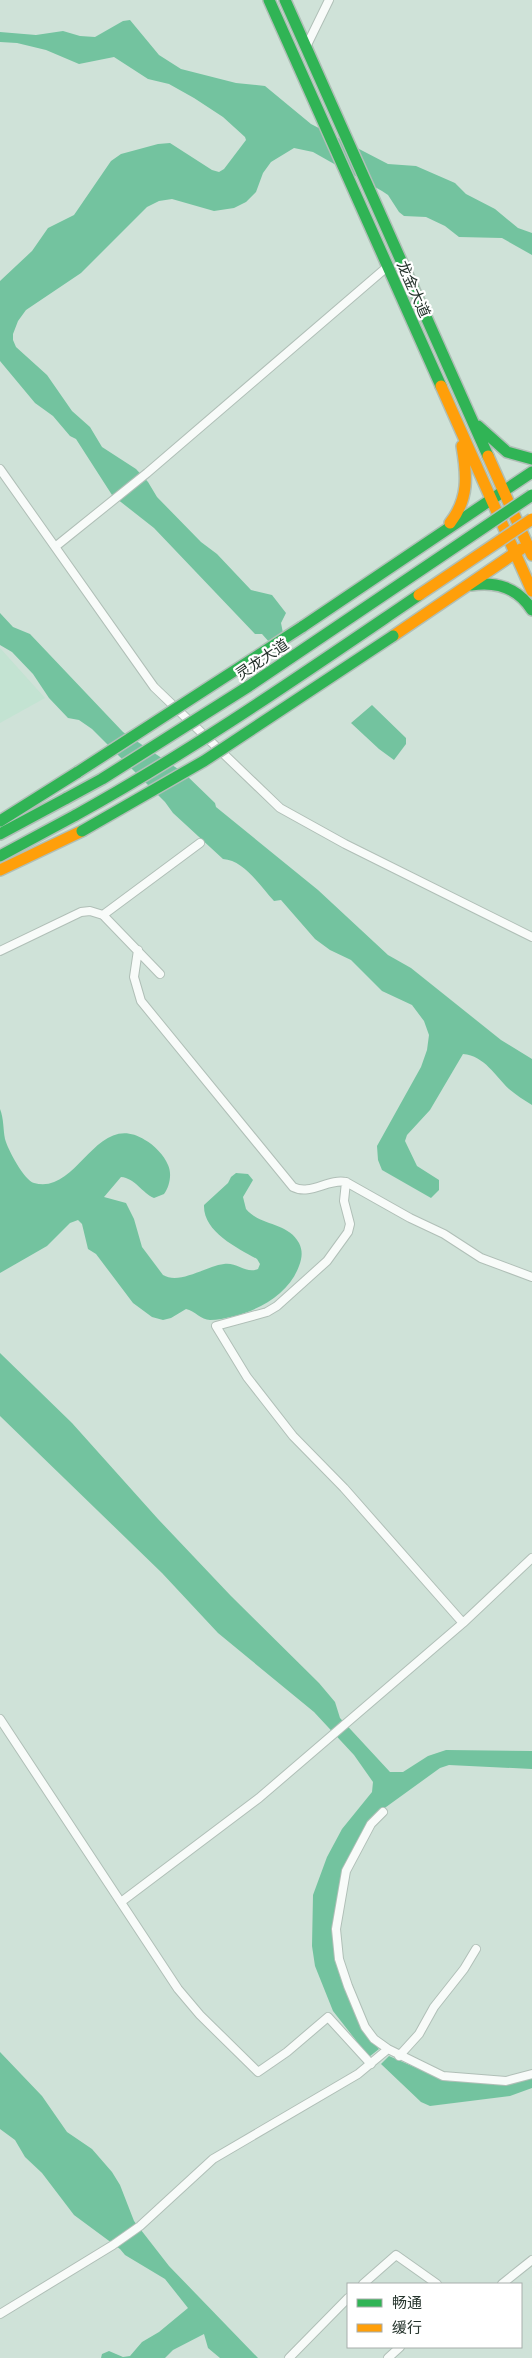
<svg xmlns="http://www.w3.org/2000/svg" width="532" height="2358" font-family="Lora,'Noto Sans SC',serif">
	<rect width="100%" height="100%" fill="#cfe2d8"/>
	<path fill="#c3e3d2" d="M 0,648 L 45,698 L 0,723 Z"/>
	<path fill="#73c39f" d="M 130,20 L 159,55 L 181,69 L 236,83 L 265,86 L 311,124 L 388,164 L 416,166 L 455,183 L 466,194 L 495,209 L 518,228 L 532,233 L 532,255 L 502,238 L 459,237 L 445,226 L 426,217 L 404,216 L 399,212 L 388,195 L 382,191 L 313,152 L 294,148 L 271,162 L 263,173 L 256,192 L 246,202 L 234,208 L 214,211 L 172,199 L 159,201 L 147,207 L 81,273 L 26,310 L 18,321 L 13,334 L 13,340 L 16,347 L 47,375 L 72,411 L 90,427 L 102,447 L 136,469 L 148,482 L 157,497 L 201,542 L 217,554 L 251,590 L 272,595 L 286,613 L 281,623 L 283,633 L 270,643 L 262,634 L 255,634 L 154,528 L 112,495 L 76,439 L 70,436 L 53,416 L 35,403 L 0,361 L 0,281 L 32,251 L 48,228 L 74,215 L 111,161 L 121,154 L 158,144 L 170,143 L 212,170 L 219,172 L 224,169 L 246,140 L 245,137 L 223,117 L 194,98 L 169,84 L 148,79 L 114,57 L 79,64 L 46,50 L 17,43 L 0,42 L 0,32 L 36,35 L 63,31 L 80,36 L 95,37 L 123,21 Z
		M 0,613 L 13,627 L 30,634 L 123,732 L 184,773 L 215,803 L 216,807 L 318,890 L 388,955 L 411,968 L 501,1040 L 532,1059 L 532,1105 C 524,1100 516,1095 509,1089 C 495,1076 485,1056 463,1054 L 430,1110 L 407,1135 L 405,1141 L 417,1166 L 439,1180 L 439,1190 L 431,1198 L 382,1170 L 378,1160 L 377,1146 L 421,1067 L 427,1050 L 429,1035 L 424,1021 L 412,1005 L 382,991 L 351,960 L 330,950 L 315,939 L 281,900 L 274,901 C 260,886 244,860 223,859 L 173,813 L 165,802 L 92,729 L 79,720 L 68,718 L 49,698 L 33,674 L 12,652 L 0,645 Z
		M 372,705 L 406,738 L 406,744 L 394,760 L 379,749 L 351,723 Z
		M 0,1109 C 4,1119 3,1130 5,1139 C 8,1150 24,1180 34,1183 C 78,1196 96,1109 145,1140 C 154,1145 164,1155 168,1165 C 172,1173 170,1186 164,1194 L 154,1198 C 142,1193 135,1178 121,1177 L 104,1197 L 126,1203 L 134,1219 L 142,1247 L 163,1275 C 180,1285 206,1266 224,1264 C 237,1262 246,1274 258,1269 L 260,1264 L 257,1259 C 238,1248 203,1232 204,1205 L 228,1183 L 231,1177 L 236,1173 L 248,1174 L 253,1180 L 243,1197 L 246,1209 C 260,1226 288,1222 299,1243 C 303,1251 302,1258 299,1266 C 287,1300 244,1318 210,1320 C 201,1320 195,1311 186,1309 L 171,1318 L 163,1320 L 152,1317 L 133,1303 L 96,1254 L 88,1249 L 82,1224 L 78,1220 L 70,1223 L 47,1246 L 0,1273 Z
		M 0,1353 L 72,1423 L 158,1519 L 231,1596 L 319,1683 L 335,1702 L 340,1718 L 390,1772 L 403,1772 L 428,1756 L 446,1750 L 532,1751 L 532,1769 L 449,1765 L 440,1768 L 375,1815 L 346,1863 L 336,1902 L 335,1925 L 344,1985 L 350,2002 L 366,2034 L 379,2049 L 369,2057 L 333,2011 L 315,1966 L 312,1946 L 313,1895 L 327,1857 L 342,1829 L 372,1792 L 373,1782 L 354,1755 L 314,1712 L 218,1633 L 162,1573 L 0,1416 Z
		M 0,2052 L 42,2096 L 67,2132 L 92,2149 L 112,2172 L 120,2185 L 134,2221 L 169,2266 L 258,2358 L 220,2358 L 208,2348 L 204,2334 L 173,2350 L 165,2358 L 101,2358 L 102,2354 L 109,2351 L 123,2357 L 130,2356 L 142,2342 L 159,2332 L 188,2308 L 165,2279 L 125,2255 L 120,2249 L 74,2215 L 42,2173 L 25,2157 L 15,2140 L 0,2129 Z
		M 389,2056 L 447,2081 L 507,2084 L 532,2077 L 532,2088 L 510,2096 L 430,2106 L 421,2102 L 381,2064 Z"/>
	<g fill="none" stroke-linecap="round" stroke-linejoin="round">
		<defs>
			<path id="street" d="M 306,47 L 329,0
				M 0,469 L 154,687 L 280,808 L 345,844 L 532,937
				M 55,547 L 147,473 L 387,267
				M 103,915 L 200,843
				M 138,950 L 134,977 L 141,1001 L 293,1187 C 310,1196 329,1178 346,1182 L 410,1218 L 444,1234 L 481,1258 L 532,1277
				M 0,951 L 81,912 L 90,911 L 103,915 L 160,974
				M 346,1182 L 344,1201 L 350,1224 L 348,1232 L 327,1261 L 277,1306 L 267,1312 L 216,1326 L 247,1377 L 293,1436 L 344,1488 L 463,1623
				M 0,1719 L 178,1989 L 200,2015 L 258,2072 L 287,2052 L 328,2017 L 371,2064
				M 383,1812 L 371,1824 L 346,1871 L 336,1929 L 339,1959 L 348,1986 L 365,2027 L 374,2039 L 388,2049 L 443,2076 L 506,2081 L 532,2074
				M 121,1902 L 259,1798 L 463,1623 L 532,1558
				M 399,2056 L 419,2034 L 434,2007 L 464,1969 L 476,1949
				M 363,2284 L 396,2255 L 437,2284
				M 502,2284 L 532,2260
				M 0,2314 L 113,2245 L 140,2226 L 213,2159 L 358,2074 L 388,2049
				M 289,2358 L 348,2298
				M 388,2358 L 400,2347"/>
			<path id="fast" d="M 269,0 L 441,386
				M 285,0 L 488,456
				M 478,426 L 507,452 L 532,459
				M 471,585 C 496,581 518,588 532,610
				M 302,627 L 532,472
				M 0,821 L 78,772
				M 0,834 L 67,798
				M 0,856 L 76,815"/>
			<path id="slow" d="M 441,386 L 532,591
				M 488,456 L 532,555
				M 450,523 C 469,499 467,475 462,446
				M 393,636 L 521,549
				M 0,870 L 82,831"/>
		</defs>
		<use href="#street" stroke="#b0bfb7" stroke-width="10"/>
		<use href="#fast" stroke="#b0bfb7" stroke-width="14"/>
		<use href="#slow" stroke="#b0bfb7" stroke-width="14"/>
		<use href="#street" stroke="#f8fbf9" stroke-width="8"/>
		<use href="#fast" stroke="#30b455" stroke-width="11"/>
		<use href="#slow" stroke="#ff9f0a" stroke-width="11"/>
		<defs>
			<path id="fast-bridge" d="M 78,772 L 302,627
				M 67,798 L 102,779 L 249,686 L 532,495
				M 76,815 C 195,749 307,671 419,595
				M 82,831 L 204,761 L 393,636"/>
			<path id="slow-bridge" d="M 419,595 L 532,519"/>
		</defs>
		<use href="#fast-bridge" stroke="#b0bfb7" stroke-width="14" stroke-linecap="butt"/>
		<use href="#slow-bridge" stroke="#b0bfb7" stroke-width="14" stroke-linecap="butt"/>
		<use href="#fast-bridge" stroke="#30b455" stroke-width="11"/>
		<use href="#slow-bridge" stroke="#ff9f0a" stroke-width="11"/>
	</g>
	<g text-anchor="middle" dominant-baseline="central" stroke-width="4.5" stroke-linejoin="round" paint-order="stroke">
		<g font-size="15" fill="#26342d" stroke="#fff">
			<text transform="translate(414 289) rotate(66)">龙金大道</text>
			<text transform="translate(262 659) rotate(-34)">灵龙大道</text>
		</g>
	</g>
	<rect x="347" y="2283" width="175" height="65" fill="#ffffff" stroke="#a8aeab"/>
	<rect x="357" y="2299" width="25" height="8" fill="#30b455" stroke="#a8aeab"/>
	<text x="392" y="2308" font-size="15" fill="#26342d">畅通</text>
	<rect x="357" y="2324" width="25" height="8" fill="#ff9f0a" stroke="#a8aeab"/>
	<text x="392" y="2333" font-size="15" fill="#26342d">缓行</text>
</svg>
